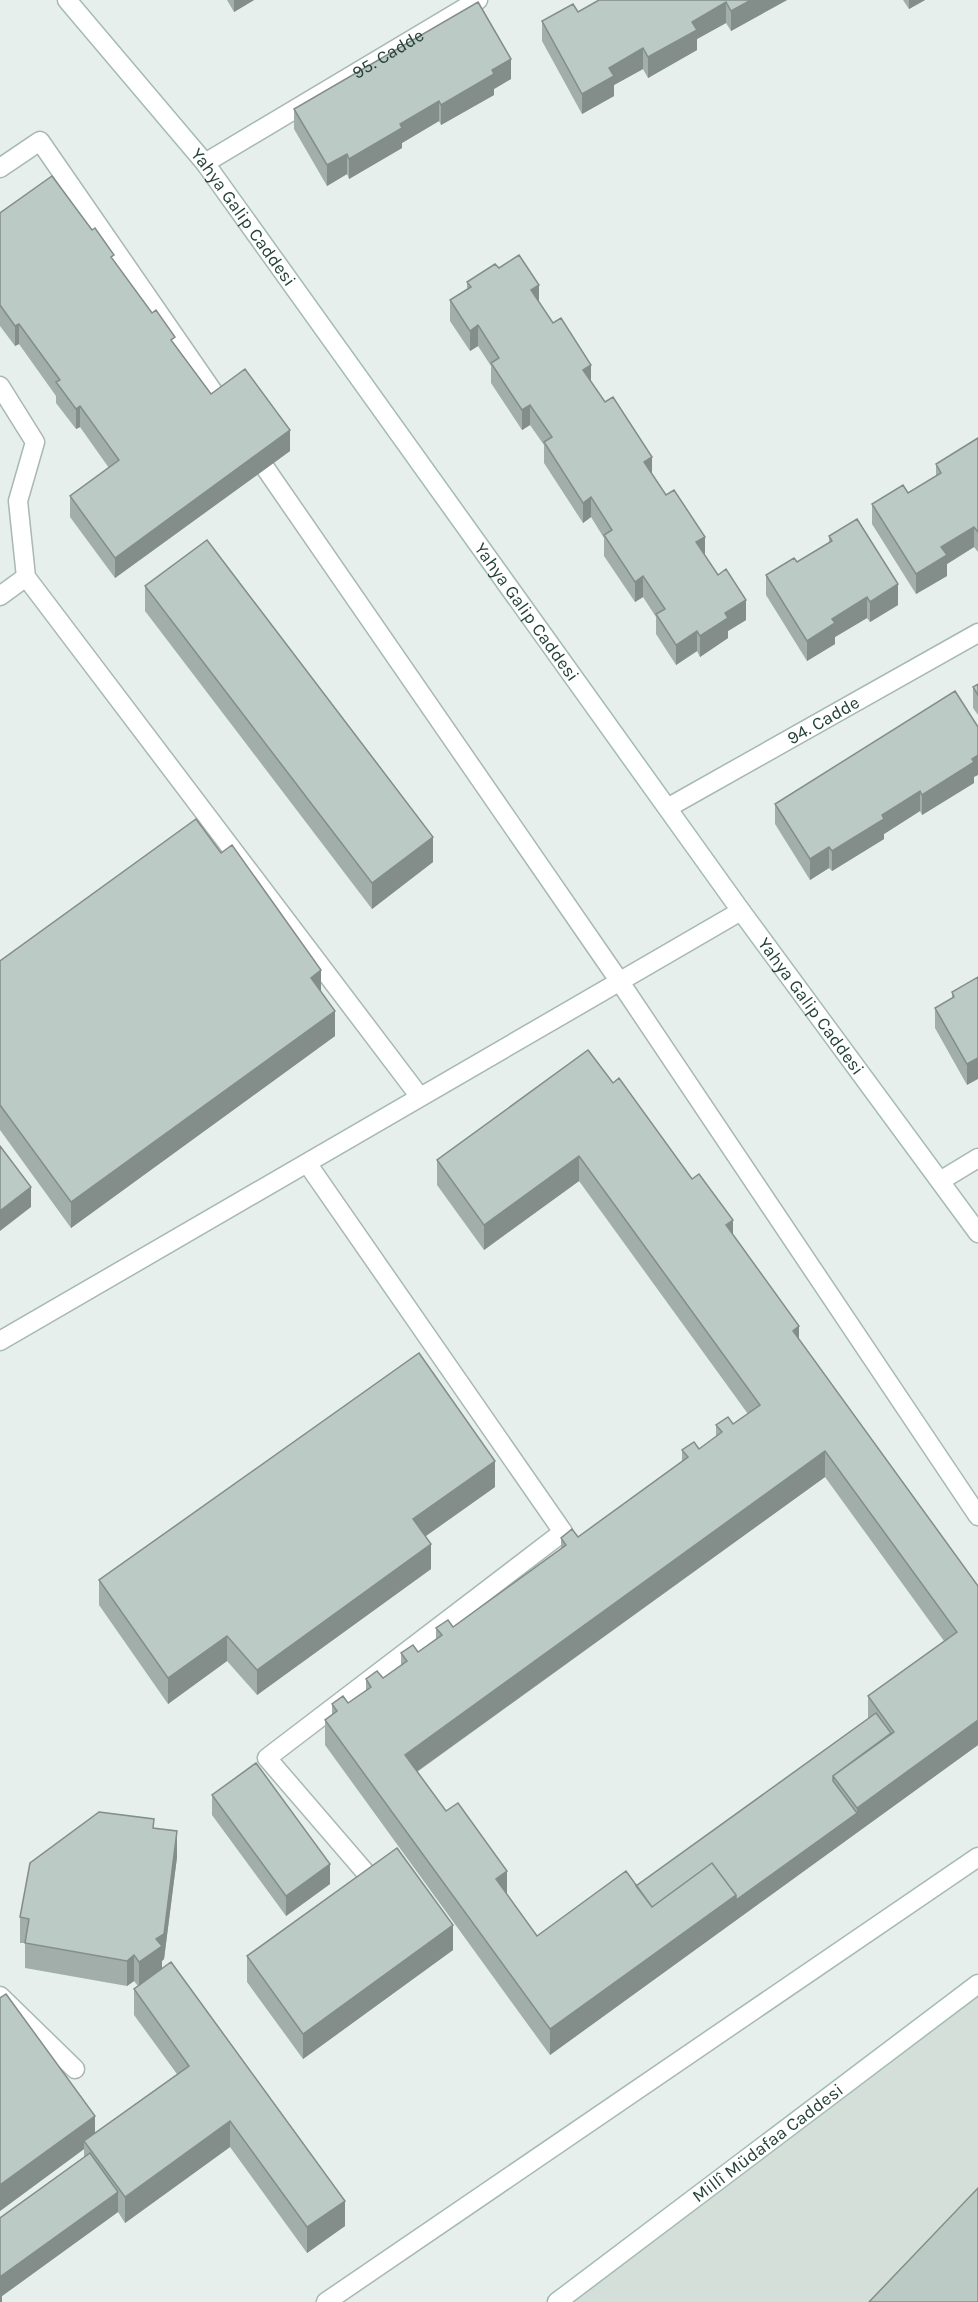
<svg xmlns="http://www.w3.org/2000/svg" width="978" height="2302" font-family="Karla,sans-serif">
	<rect width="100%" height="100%" fill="#e6efeb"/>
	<path fill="#d4dfda" d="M 978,1984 L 978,2302 L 557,2302 Z"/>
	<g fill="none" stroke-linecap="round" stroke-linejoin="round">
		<defs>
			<path id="lane" d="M 0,168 L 40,141 L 223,406
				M 0,386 L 35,442 L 18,501 L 26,577 L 0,596
				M 266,469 L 620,982 L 978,1516
				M 26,577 L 420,1097
				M 307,1163 L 563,1532 L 267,1758 L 366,1873
				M 0,1341 L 741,911
				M 0,1996 L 75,2069
				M 326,2302 L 978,1857"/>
			<g id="street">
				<path id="s1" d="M 205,163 L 478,0"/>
				<path id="s2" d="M 669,807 L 978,633"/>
				<path d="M 940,1181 L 978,1158"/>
			</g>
			<g id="secondary">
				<path id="s3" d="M 67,0 L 205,163 L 741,911 L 978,1233"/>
				<path id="s4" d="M 557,2302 L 978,1984"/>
			</g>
		</defs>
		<use href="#lane" stroke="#a8b8b2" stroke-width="21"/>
		<use href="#street" stroke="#a8b8b2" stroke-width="21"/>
		<use href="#secondary" stroke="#a4bbb3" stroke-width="21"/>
		<use href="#lane" stroke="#fff" stroke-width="18"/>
		<use href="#street" stroke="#fff" stroke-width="18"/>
		<use href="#secondary" stroke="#fff" stroke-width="18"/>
	</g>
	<path fill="#a1aea9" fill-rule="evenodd" d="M 227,0 L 254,0 L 234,12 Z
		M 599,0 L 787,0 L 731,31 L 726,23 L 697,39 L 697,50 L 648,78 L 643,69 L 614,85 L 614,96 L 582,114 L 542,41 L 542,21 L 578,12 Z
		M 903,0 L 925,0 L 909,9 Z
		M 511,79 L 494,89 L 494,95 L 441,125 L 439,121 L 402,143 L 402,148 L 349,179 L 347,174 L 327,186 L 294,129 L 294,109 Z
		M 0,213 L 114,261 L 211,394 L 290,451 L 115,578 L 70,517 L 70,496 L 109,468 L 80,427 L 76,429 L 56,403 L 56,396 L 19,344 L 15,346 L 0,326 Z
		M 499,268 L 539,303 L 705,555 L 746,620 L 728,631 L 728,638 L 700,657 L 697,651 L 676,665 L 656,634 L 656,617 L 643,597 L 635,602 L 604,556 L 604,538 L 591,517 L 583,523 L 544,463 L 544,445 L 530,425 L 522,430 L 491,383 L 491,366 L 478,346 L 470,351 L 450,321 L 450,300 L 467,289 L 467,282 Z
		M 978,438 L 978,552 L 974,547 L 947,564 L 947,576 L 916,594 L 872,524 L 872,504 L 908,493 L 936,476 L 936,464 Z
		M 829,536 L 898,605 L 870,622 L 867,618 L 835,637 L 835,644 L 807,661 L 766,595 L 766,575 L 797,562 L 829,542 Z
		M 145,586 L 433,862 L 372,909 L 145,611 Z
		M 978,684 L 978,715 L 973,708 L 973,687 Z
		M 974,777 L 974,783 L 922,815 L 920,811 L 884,834 L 884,839 L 832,871 L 829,868 L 810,880 L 775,824 L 775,804 Z
		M 0,961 L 321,992 L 335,1036 L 71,1228 L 0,1130 Z
		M 978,977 L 967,1085 L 935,1028 L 935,1008 L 952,998 L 952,992 Z
		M 613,1083 L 733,1236 L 799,1340 L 978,1586 L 978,1745 L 550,2055 L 325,1745 L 325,1720 L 332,1715 L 332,1704 L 348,1703 L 366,1691 L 366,1679 L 383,1678 L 401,1665 L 401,1653 L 418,1652 L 436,1639 L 436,1628 L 453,1627 L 561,1549 L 561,1538 L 578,1537 L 682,1461 L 682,1450 L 699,1449 L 716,1436 L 716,1425 L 733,1424 L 748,1414 L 579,1181 L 484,1250 L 437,1185 L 437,1160 ZM 825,1477 L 944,1641 L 868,1696 L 868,1719 L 636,1886 L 537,1936 L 417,1772 Z
		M 495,1487 L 426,1536 L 431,1569 L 257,1695 L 227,1661 L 168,1704 L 99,1605 L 99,1580 Z
		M 212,1795 L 330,1884 L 286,1916 L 212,1815 Z
		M 154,1828 L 177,1857 L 164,1959 L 162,1961 L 162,1969 L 345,2226 L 307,2253 L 230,2147 L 125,2223 L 118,2212 L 2,2296 L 2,2302 L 0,2218 L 84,2157 L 84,2149 L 0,2211 L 0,1998 L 95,2133 L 177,2074 L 134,2015 L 134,1989 L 138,1986 L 134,1981 L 127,1986 L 25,1968 L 25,1943 L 20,1943 L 20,1917 Z
		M 453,1950 L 303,2059 L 247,1982 L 247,1956 Z"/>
	<path fill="#838d89" d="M 234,0 L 254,0 L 234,12 Z
		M 751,0 L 787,0 L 731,31 L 731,11 Z
		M 909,0 L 925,0 L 909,9 Z
		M 726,2 L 726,23 L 697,39 L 697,50 L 648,78 L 648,57 L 692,22 Z
		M 643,48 L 643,69 L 614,85 L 614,96 L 582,114 L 582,94 L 609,68 Z
		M 511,59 L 511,79 L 494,89 L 494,95 L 441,125 L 441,105 L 492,70 Z
		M 439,101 L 439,121 L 402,143 L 402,148 L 349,179 L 349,159 L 400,124 Z
		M 347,154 L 347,174 L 327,186 L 327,165 Z
		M 539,285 L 539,305 L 531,290 Z
		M 19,324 L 19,344 L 15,346 L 15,326 Z
		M 478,325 L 478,346 L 470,351 L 470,331 Z
		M 591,365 L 591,385 L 583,370 Z
		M 530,405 L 530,425 L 522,430 L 522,410 Z
		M 80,406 L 80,427 L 76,429 L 76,409 Z
		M 290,430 L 290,451 L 115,578 L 115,558 Z
		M 652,457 L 652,478 L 644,462 Z
		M 591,497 L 591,517 L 583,523 L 583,503 Z
		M 974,527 L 974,547 L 947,564 L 947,576 L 916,594 L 916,574 L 941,547 Z
		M 705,537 L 705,557 L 696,542 Z
		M 643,576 L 643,597 L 635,602 L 635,582 Z
		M 898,584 L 898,605 L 870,622 L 870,602 Z
		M 867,597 L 867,618 L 835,637 L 835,644 L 807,661 L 807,641 L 832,619 Z
		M 746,600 L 746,620 L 728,631 L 728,638 L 700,657 L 700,636 L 725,613 Z
		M 697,631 L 697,651 L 676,665 L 676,645 Z
		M 978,755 L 978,775 L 974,777 L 974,783 L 922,815 L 922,795 Z
		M 920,791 L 920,811 L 884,834 L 884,839 L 832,871 L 832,851 L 882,815 Z
		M 433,837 L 433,862 L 372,909 L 372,883 Z
		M 829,847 L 829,868 L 810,880 L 810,859 Z
		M 321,970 L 321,996 L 311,978 Z
		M 335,1011 L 335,1036 L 71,1228 L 71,1202 Z
		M 978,1058 L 978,1079 L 967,1085 L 967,1064 Z
		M 579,1156 L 579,1181 L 484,1250 L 484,1225 Z
		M 31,1187 L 31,1207 L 0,1231 L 0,1211 Z
		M 733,1220 L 733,1246 L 726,1225 Z
		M 799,1326 L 799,1352 L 793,1331 Z
		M 825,1451 L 825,1477 L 405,1780 L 405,1755 Z
		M 495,1461 L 495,1487 L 413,1545 L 413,1519 Z
		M 431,1544 L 431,1569 L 257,1695 L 257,1670 Z
		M 227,1636 L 227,1661 L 168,1704 L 168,1678 Z
		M 978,1720 L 978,1745 L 550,2055 L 550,2029 L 736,1895 L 857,1813 L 857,1808 Z
		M 177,1831 L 177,1857 L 164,1959 L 162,1961 L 162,1971 L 139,1988 L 139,1962 L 156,1939 Z
		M 330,1864 L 330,1884 L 286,1916 L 286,1896 Z
		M 507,1871 L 507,1896 L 496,1879 Z
		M 453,1925 L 453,1950 L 303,2059 L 303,2034 Z
		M 134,1955 L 134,1981 L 127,1986 L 127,1961 Z
		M 95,2116 L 95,2141 L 84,2141 L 84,2149 L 0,2211 L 0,2185 Z
		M 230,2121 L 230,2147 L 125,2223 L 125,2197 Z
		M 118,2192 L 118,2212 L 2,2296 L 2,2302 L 0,2302 L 0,2277 Z
		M 345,2201 L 345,2226 L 307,2253 L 307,2227 Z"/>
	<path fill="#bbcac4" stroke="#838d89" stroke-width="1.5" d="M 599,0 L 751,0 L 731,11 L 726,2 L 692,22 L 697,30 L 648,57 L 643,48 L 609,68 L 614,76 L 582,94 L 542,21 L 573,4 L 578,12 Z
		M 478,2 L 511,59 L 492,70 L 494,74 L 441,105 L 439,101 L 400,124 L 402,128 L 349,159 L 347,154 L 327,165 L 294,109 Z
		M 52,176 L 92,230 L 95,228 L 114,255 L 111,257 L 152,313 L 156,310 L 175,337 L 171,340 L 211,394 L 245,369 L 290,430 L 115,558 L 70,496 L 119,460 L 80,406 L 76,409 L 56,382 L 60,380 L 19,324 L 15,326 L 0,305 L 0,213 Z
		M 519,255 L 539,285 L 531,290 L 553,323 L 561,318 L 591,365 L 583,370 L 605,402 L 613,397 L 652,457 L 644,462 L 666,495 L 674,490 L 705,537 L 696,542 L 718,575 L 726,569 L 746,600 L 725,613 L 728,618 L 700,636 L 697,631 L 676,645 L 656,614 L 665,609 L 643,576 L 635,582 L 604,535 L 612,530 L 591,497 L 583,503 L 544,442 L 552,437 L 530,405 L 522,410 L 491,363 L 499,358 L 478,325 L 470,331 L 450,300 L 471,287 L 467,282 L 495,264 L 499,268 Z
		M 978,438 L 978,532 L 974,527 L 941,547 L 947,555 L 916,574 L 872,504 L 903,485 L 908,493 L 941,473 L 936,464 Z
		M 857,519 L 898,584 L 870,602 L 867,597 L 832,619 L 835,623 L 807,641 L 766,575 L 794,558 L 797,562 L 832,541 L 829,536 Z
		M 207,540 L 433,837 L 372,883 L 145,586 Z
		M 978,684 L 978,695 L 973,687 Z
		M 955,691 L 978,727 L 978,755 L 972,759 L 974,762 L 922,795 L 920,791 L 882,815 L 884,819 L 832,851 L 829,847 L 810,859 L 775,804 Z
		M 196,819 L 221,853 L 232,845 L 321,970 L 311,978 L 335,1011 L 71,1202 L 0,1105 L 0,961 Z
		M 978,977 L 978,1058 L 967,1064 L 935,1008 L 954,997 L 952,992 Z
		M 588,1050 L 613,1083 L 619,1078 L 692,1179 L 699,1174 L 733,1220 L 726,1225 L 799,1326 L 793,1331 L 978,1586 L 978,1720 L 857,1808 L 833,1776 L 894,1732 L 868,1696 L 957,1632 L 825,1451 L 405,1755 L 446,1811 L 458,1803 L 507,1871 L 496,1879 L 537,1936 L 626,1871 L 652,1907 L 712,1863 L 736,1895 L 550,2029 L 325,1720 L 337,1711 L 332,1704 L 343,1696 L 348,1703 L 371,1687 L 366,1679 L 377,1671 L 383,1678 L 407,1661 L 401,1653 L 413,1645 L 418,1652 L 442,1635 L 436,1628 L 448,1620 L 453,1627 L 566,1545 L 561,1538 L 572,1529 L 578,1537 L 688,1457 L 682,1450 L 694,1442 L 699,1449 L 722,1432 L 716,1425 L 728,1417 L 733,1424 L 760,1405 L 579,1156 L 484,1225 L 437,1160 Z
		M 0,1146 L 31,1187 L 0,1211 Z
		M 419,1353 L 495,1461 L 413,1519 L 431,1544 L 257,1670 L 227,1636 L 168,1678 L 99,1580 Z
		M 876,1713 L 891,1733 L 833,1776 L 833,1781 L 857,1813 L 736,1900 L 736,1895 L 712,1863 L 652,1907 L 636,1886 Z
		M 256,1763 L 330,1864 L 286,1896 L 212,1795 Z
		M 99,1812 L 154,1819 L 153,1828 L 177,1831 L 164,1934 L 156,1939 L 162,1946 L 139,1962 L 134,1955 L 127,1961 L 25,1943 L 29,1919 L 20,1917 L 30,1863 Z
		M 397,1848 L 453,1925 L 303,2034 L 247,1956 Z
		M 171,1962 L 345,2201 L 307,2227 L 230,2121 L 125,2197 L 84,2141 L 189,2066 L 134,1989 Z
		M 6,1994 L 95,2116 L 0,2185 L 0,1998 Z
		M 90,2153 L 118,2192 L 0,2277 L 0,2218 Z
		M 978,2188 L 978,2302 L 869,2302 Z"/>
	<g text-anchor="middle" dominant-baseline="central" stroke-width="4.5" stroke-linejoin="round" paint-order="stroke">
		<g font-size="18" fill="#24423a" stroke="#f7fbf9">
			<text stroke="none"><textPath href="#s1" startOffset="213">95. Cadde</textPath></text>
			<text stroke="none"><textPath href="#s3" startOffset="280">Yahya Galip Caddesi</textPath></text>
			<text stroke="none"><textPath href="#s3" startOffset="766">Yahya Galip Caddesi</textPath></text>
			<text stroke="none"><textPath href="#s2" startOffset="177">94. Cadde</textPath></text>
			<text stroke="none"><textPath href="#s3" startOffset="1252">Yahya Galip Caddesi</textPath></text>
			<text stroke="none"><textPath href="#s4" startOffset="264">Millî Müdafaa Caddesi</textPath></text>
		</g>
	</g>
</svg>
